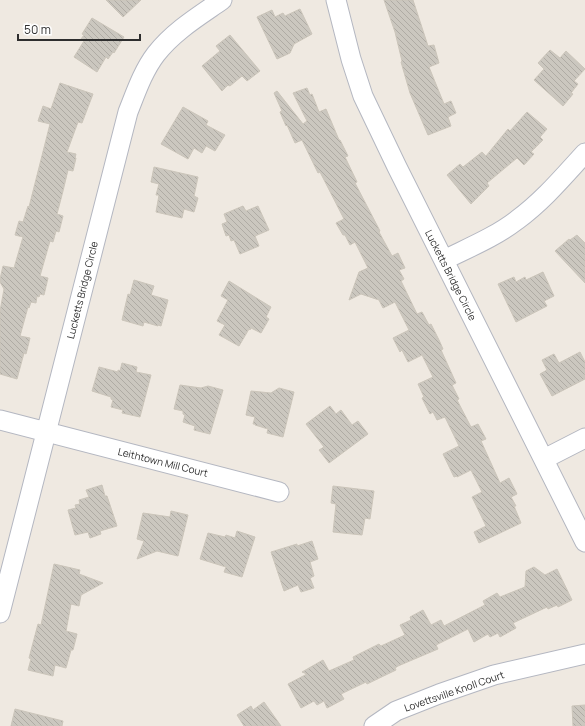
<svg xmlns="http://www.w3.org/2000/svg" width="585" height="726" font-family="Manrope,sans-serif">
	<defs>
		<pattern id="building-back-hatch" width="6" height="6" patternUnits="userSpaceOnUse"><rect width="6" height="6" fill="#cbc7bf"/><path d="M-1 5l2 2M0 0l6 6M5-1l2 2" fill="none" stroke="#afaba4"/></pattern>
	</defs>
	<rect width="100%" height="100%" fill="#efe9e1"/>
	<path fill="url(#building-back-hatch)" stroke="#cbc5ba" d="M 106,0 L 141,0 L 123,17 Z
		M 384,0 L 413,0 L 428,46 L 434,45 L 439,63 L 429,67 L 444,104 L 451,101 L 456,113 L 448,117 L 451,126 L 428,135 L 410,93 L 401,62 L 402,61 L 395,32 Z
		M 300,9 L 312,34 L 294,44 L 290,53 L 277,59 L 257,17 L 272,10 L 275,17 L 283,13 L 285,16 Z
		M 92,18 L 124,37 L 114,53 L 113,52 L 108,59 L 106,57 L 97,72 L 74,57 L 84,41 L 81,39 L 84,35 L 82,34 Z
		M 230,35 L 260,71 L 247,81 L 242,76 L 230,86 L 228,85 L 222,91 L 202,66 L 220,51 L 216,46 Z
		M 550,50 L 560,58 L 566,51 L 585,69 L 574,81 L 578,84 L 571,93 L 573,94 L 563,106 L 534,80 L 544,69 L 538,63 Z
		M 60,83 L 93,94 L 82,123 L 78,122 L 67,152 L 76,154 L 75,158 L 76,158 L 73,171 L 68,170 L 63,191 L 57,214 L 63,216 L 59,232 L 56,231 L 53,242 L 50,241 L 40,276 L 48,278 L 44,295 L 40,294 L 39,297 L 37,296 L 36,303 L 31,302 L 29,308 L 28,307 L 20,336 L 30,338 L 26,354 L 24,353 L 17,379 L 0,374 L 0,311 L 4,289 L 0,282 L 0,279 L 3,266 L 14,268 L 23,237 L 15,235 L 19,221 L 23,222 L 28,206 L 29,207 L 50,124 L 38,121 L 43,106 L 51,109 Z
		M 307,88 L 310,95 L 312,94 L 319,112 L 326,109 L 339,140 L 340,140 L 348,156 L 345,157 L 357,182 L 355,183 L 380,231 L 379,232 L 392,256 L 398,253 L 405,268 L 399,270 L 404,279 L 401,281 L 417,314 L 422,312 L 429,325 L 431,324 L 439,340 L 443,349 L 441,350 L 456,383 L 452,385 L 459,399 L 457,400 L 471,427 L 478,424 L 486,439 L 481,441 L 500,483 L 509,478 L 517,494 L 511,497 L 516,506 L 514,506 L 521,523 L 479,543 L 474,532 L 486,526 L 472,497 L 482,492 L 471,470 L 457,477 L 457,476 L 454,477 L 443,454 L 459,446 L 445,417 L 437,420 L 433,412 L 430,414 L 422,398 L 424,397 L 418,384 L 433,377 L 422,355 L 408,362 L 402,350 L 400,352 L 393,338 L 409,330 L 395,302 L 383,308 L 379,300 L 361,294 L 349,300 L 359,272 L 368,268 L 355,242 L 350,245 L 345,235 L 343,235 L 336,223 L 344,219 L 320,172 L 318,173 L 302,140 L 295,143 L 287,125 L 286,126 L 280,112 L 282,111 L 274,93 L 277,91 L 303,124 L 307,121 L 293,93 Z
		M 183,107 L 208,121 L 206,125 L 225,135 L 215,151 L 206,146 L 202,153 L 194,148 L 188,159 L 161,144 Z
		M 527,112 L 547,129 L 540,137 L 543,140 L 531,152 L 534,154 L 524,165 L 517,158 L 487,183 L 489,186 L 471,204 L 447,175 L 460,164 L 463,167 L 482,152 L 486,156 L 508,129 L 510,131 Z
		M 154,167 L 198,177 L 194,196 L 198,198 L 194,212 L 184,209 L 182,218 L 156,212 L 159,195 L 156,195 L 159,184 L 151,182 Z
		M 243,206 L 246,211 L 258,206 L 269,230 L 255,236 L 259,246 L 240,254 L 234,240 L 231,241 L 229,235 L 226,236 L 222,224 L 227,222 L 224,214 Z
		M 577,235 L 585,243 L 585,283 L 555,251 L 569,239 L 570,240 Z
		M 543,272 L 554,296 L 544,301 L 547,306 L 516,322 L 498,284 L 514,277 L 516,282 L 525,277 L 526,280 Z
		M 134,280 L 154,286 L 151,295 L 168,300 L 161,326 L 158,325 L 158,326 L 144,322 L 143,326 L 122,320 L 128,294 L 130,295 Z
		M 229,281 L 271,307 L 266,317 L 269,319 L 261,333 L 251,328 L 250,330 L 249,329 L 239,346 L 219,335 L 225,325 L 217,321 L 228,300 L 221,296 Z
		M 580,352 L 585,362 L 585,379 L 552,396 L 540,374 L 547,370 L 542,360 L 554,354 L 559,363 Z
		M 122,363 L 137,367 L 136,372 L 151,375 L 140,417 L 122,413 L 123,410 L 111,407 L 113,400 L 111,399 L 111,397 L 92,391 L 99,367 L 118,372 L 118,370 L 120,371 Z
		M 180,385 L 201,388 L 208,386 L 223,390 L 210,434 L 194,430 L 195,426 L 183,422 L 185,415 L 183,414 L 183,411 L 174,409 Z
		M 279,388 L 294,392 L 283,437 L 267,433 L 268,429 L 255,425 L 255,424 L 253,424 L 255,417 L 246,415 L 251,391 L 271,393 Z
		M 330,406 L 336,414 L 341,410 L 352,425 L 358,421 L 368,434 L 329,463 L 319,450 L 324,447 L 306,424 Z
		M 102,485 L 105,496 L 107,496 L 117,526 L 100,531 L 101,534 L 90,538 L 88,532 L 75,535 L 68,510 L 76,508 L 75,505 L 80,504 L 79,500 L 89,497 L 86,490 Z
		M 333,486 L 374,491 L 370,519 L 365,518 L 362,535 L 333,532 L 336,504 L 331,503 Z
		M 171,511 L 188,515 L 178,556 L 157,551 L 137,559 L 144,541 L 137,539 L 143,513 L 170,517 Z
		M 237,531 L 255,537 L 242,577 L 224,572 L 226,567 L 200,559 L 208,533 L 225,537 L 226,535 L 235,538 Z
		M 312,541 L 318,559 L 310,562 L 314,576 L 310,578 L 314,588 L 301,592 L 298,585 L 284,591 L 271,552 L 297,544 L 297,546 Z
		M 54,564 L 80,570 L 79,574 L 103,583 L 81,595 L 79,606 L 71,604 L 66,631 L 77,634 L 73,650 L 71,650 L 66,668 L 55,665 L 53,676 L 28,670 L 31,659 L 29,658 L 38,624 L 41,625 Z
		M 534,567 L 545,575 L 557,569 L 572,600 L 558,607 L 557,605 L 548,609 L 547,607 L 513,623 L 516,628 L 500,637 L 498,633 L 490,637 L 488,634 L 474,642 L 468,629 L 436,645 L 438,649 L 398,666 L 395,668 L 396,670 L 367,684 L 366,682 L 341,694 L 344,699 L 327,708 L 324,701 L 317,705 L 314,701 L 301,708 L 288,684 L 307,674 L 302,672 L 323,660 L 329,671 L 354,660 L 353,657 L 379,644 L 381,646 L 405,635 L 400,625 L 411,620 L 410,617 L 423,610 L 431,625 L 441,620 L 444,626 L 485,605 L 483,601 L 497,593 L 500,597 L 525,587 L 526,571 Z
		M 264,702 L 281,726 L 244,726 L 237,715 L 251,706 L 253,710 Z
		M 585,705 L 585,726 L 573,726 L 572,706 Z
		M 15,709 L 63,721 L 62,726 L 11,726 Z"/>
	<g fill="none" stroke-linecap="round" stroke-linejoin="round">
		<defs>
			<path id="minor" d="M 336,0 L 351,59 L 363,96 L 397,167 L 585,542
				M 444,260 C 468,248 495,237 517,220 C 543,201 563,177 585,153
				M 0,420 L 279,492
				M 544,459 L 585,438
				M 0,613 L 128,112 C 136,92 143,71 156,54 C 174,31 199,16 222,0
				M 374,726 L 396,711 L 439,694 L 494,675 L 585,654"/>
		</defs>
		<use href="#minor" stroke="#b4b7c1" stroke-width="21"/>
		<use href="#minor" stroke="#fff" stroke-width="19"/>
	</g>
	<g text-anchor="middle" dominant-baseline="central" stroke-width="3" stroke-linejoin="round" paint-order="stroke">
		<g font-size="10" fill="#2e2e2e" stroke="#fff">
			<text transform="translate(451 275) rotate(63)">Lucketts Bridge Circle</text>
			<text transform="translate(82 290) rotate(-76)">Lucketts Bridge Circle</text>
			<text transform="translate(163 462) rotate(14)">Leithtown Mill Court</text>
			<text transform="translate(454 691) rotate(-19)">Lovettsville Knoll Court</text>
		</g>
	</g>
	<path d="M18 34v6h122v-6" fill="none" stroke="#2e2e2e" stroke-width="2"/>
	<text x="24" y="34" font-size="12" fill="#2e2e2e" stroke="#ffffff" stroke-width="3" paint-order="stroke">50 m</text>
</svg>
